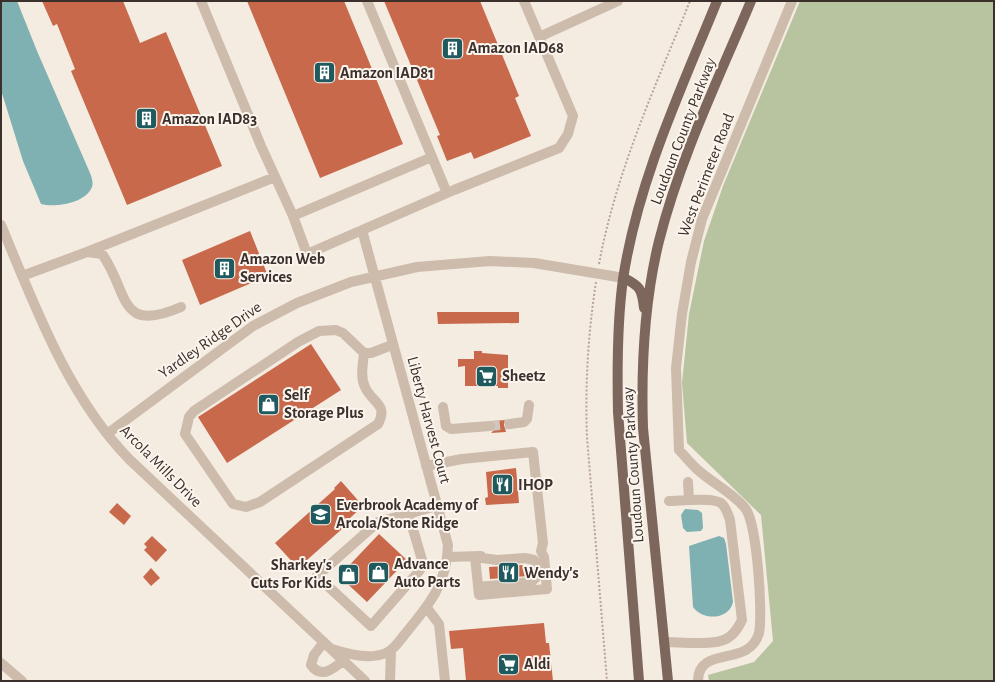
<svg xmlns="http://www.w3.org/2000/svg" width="995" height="682" font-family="'Alegreya Sans',sans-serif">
	<rect width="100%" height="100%" fill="#f4ebe1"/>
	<path fill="#b8c4a0" d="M 800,1 L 994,1 L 994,681 L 709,681 L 708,675 L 754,662 L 773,641 L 761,515 L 687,443 L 682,383 L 689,314 L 704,241 L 723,186 Z"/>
	<path fill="#7fb0b2" d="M 1,1 L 17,1 L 37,51 L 90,173 C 92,178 94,184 91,189 C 84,203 55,208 41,204 L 23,161 L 1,90 Z
		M 685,509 L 698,510 L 702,513 L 703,528 L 701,531 L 687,532 L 683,528 L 681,515 Z
		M 719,536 L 724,538 L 726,544 L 733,602 C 729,620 703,621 693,607 L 689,546 Z"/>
	<path fill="#c8694b" d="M 42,1 L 123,1 L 140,43 L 166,32 L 222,166 L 127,205 L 71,71 L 75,69 L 57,24 L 53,26 Z
		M 247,1 L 344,1 L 403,144 L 320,178 Z
		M 384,1 L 480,1 L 519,96 L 515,98 L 531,136 L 474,159 L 471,152 L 447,161 L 437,136 L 440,135 Z
		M 250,231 L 268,276 L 200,305 L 182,260 Z
		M 437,312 L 519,312 L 519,323 L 438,324 Z
		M 311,344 L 341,390 L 227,463 L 198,417 Z
		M 474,351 L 482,351 L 482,353 L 508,355 L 508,388 L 498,388 L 498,386 L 465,386 L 465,366 L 458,367 L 458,359 L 474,359 Z
		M 505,420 L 504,425 L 506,432 L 491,433 L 496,428 L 494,421 Z
		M 516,468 L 519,503 L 486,505 L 485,498 L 488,497 L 486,472 Z
		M 341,481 L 363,506 L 349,519 L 351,521 L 298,568 L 275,543 L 335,489 L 334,488 Z
		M 117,503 L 131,516 L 124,525 L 109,512 Z
		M 379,534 L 407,560 L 367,602 L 339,576 Z
		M 152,536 L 167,550 L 156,562 L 144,550 L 147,547 L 144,544 Z
		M 523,565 L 523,569 L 527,568 L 528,576 L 490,579 L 489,567 Z
		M 151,568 L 160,578 L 151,586 L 143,577 Z
		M 544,623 L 546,643 L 549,643 L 553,681 L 466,681 L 463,648 L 451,649 L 449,631 Z"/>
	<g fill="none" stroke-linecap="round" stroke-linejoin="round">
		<path stroke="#cfc6bd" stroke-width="10" stroke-dasharray="10 5" stroke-linecap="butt" d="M 490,426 L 510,424"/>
		<path stroke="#b9a596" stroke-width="2" stroke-dasharray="2 2" stroke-linecap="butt" d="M 599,264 C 616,172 655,87 690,1
			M 596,282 C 588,334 585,385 587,437 L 607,681"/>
		<path stroke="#cdbbac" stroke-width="10" d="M 201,1 L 261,146 L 293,216
			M 367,1 L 447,193
			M 539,37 L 618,1
			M 432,157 L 293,216 L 307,254 L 454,190 L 559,148 L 568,134 L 573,116 L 524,1
			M 1,225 C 35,306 67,395 129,459 L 365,681
			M 87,252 L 275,177
			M 22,276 L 87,252 L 102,254 C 129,291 117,335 181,307
			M 364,353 C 363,364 360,377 365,387 C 371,402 389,404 378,424 L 260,502 L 246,507 L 233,504 L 185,434 L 189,417 L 194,411 L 298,342 L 319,331 L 336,330 L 343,333 L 364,353 L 371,353 L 392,345
			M 443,407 L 446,426 L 451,429 L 490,426
			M 510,424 L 524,422 L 527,419 L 529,405
			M 107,434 L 253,326 L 297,303 L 351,282 L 417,267 L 490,261 L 534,263 L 624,278
			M 426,466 L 462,459 L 533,452 L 543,543 L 541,551 L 544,557 L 547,589 L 479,595 L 475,557
			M 688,482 L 689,500
			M 408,512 L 422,560 L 420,570 L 371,626 L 317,576 L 378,522 L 437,506
			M 447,557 L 481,556
			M 475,557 L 497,560 L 525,558 L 534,560 L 538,568 L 537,577 L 531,582 L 478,587
			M 427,608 L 439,624 L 445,681
			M 324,642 L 314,655 L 311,665 C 321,679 333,669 343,661
			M 664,642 C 680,642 712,646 726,639 C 734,635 738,628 742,620 L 730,520 C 728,514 726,507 721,503 C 712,497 680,501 669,501
			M 332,649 C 348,654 369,660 386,653 C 394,650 400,640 405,634 C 429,605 447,584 448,545 L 362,230
			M 1,663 L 22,681
			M 390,681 L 391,651
			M 698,681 C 698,653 729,660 746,650 C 753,646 757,640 759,633 C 763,614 757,521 745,508 C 732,492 712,483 698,470 C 691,464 685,456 679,450 L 676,368 L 682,314 L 691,262 L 702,219 L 792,1"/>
		<path stroke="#7d675c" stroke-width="10" d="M 624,278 C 640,286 642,289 644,308
			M 639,681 L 618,412 C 617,367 617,323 623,279 C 638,181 680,92 717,1
			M 668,681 L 643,428 C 641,365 644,302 659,241 C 680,158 718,80 751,1"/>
	</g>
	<defs>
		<symbol id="building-square" viewBox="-11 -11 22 22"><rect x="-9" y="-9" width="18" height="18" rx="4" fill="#1f5a5e" stroke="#fbf5ee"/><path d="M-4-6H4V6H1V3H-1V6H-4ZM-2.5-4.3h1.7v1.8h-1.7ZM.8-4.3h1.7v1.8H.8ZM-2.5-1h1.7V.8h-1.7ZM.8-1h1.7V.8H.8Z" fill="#fff"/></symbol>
		<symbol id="supermarket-square" viewBox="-11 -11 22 22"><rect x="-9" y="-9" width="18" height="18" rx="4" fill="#1f5a5e" stroke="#fbf5ee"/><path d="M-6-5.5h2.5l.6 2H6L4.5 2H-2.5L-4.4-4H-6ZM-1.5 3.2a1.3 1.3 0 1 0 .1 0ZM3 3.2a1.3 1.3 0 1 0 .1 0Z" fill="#fff"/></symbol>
		<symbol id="shop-square" viewBox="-11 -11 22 22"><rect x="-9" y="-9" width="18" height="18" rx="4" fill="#1f5a5e" stroke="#fbf5ee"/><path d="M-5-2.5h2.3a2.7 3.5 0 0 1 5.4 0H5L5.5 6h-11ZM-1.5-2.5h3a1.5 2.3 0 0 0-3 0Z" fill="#fff"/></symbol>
		<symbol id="restaurant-square" viewBox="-11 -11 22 22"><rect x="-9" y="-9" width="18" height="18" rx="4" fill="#1f5a5e" stroke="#fbf5ee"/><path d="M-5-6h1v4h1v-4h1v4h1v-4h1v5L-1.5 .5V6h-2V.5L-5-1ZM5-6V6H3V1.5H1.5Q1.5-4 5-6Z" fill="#fff"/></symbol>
		<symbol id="school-square" viewBox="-11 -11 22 22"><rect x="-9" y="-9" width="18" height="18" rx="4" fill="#1f5a5e" stroke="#fbf5ee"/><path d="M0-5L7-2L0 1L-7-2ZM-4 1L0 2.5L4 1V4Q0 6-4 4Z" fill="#fff"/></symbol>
	</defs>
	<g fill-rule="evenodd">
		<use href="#building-square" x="440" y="36" width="25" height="25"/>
		<use href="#building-square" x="312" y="60" width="25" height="25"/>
		<use href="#building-square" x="134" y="106" width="25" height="25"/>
		<use href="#building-square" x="212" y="256" width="25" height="25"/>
		<use href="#supermarket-square" x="474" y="364" width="25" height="25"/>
		<use href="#shop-square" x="256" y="392" width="25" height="25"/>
		<use href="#restaurant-square" x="490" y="472" width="25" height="25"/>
		<use href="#school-square" x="308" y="502" width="25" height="25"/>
		<use href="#shop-square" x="366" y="560" width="25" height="25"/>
		<use href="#restaurant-square" x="496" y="560" width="25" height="25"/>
		<use href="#shop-square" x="336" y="562" width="25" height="25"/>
		<use href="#supermarket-square" x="496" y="652" width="25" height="25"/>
	</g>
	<g text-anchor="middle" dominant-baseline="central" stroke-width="4" stroke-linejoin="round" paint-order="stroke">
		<g font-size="16" font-weight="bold" fill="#3b302b" stroke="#fbf5ee" text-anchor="start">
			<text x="468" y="48">Amazon IAD68</text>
			<text x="340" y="73">Amazon IAD81</text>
			<text x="162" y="119">Amazon IAD83</text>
			<text x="240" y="259">Amazon Web<tspan x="240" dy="18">Services</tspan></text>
			<text x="502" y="376">Sheetz</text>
			<text x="284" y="395">Self<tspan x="284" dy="18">Storage Plus</tspan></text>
			<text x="518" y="485">IHOP</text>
			<text x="336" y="505">Everbrook Academy of<tspan x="336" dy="18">Arcola/Stone Ridge</tspan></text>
			<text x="394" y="564">Advance<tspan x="394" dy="18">Auto Parts</tspan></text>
			<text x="332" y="565" text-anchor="end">Sharkey's<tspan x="332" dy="18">Cuts For Kids</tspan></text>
			<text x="524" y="573">Wendy's</text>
			<text x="524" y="664">Aldi</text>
		</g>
		<g font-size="16" fill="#3b302b" stroke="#fbf5ee">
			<text transform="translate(683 131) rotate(-69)">Loudoun County Parkway</text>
			<text transform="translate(706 175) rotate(-69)">West Perimeter Road</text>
			<text transform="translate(210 340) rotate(-35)">Yardley Ridge Drive</text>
			<text transform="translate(429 420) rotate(75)">Liberty Harvest Court</text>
			<text transform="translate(633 465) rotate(-94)">Loudoun County Parkway</text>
			<text transform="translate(161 466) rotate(45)">Arcola Mills Drive</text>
		</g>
	</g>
	<rect width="995" height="682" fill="none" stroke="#3b302b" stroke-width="4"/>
</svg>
